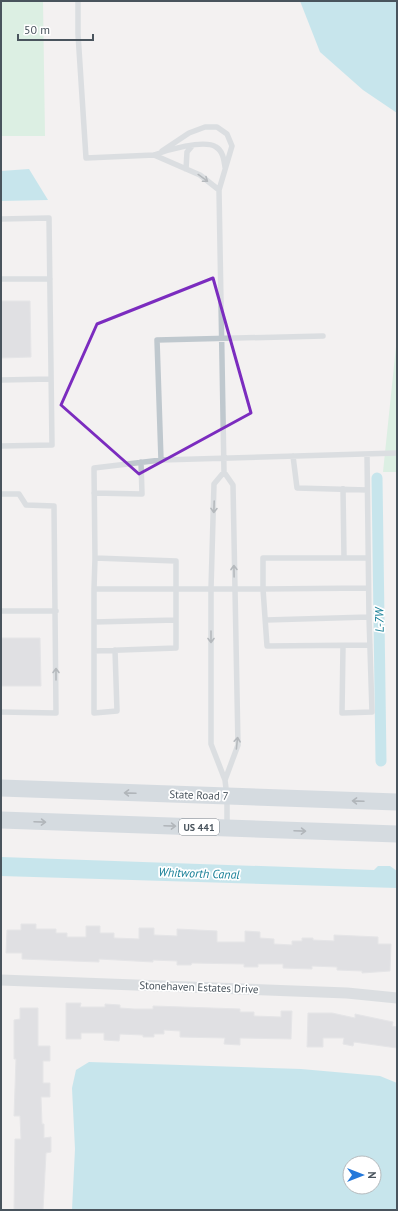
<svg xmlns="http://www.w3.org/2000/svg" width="398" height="1211" font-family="'PT Sans',sans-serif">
	<rect width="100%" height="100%" fill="#f3f1f1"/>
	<path fill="#c2edd2" d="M 1,1 L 43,1 L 45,136 L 1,136 Z
		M 397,337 L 397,472 L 383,472 Z"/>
	<path fill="#92d8e7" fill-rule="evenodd" d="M 300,1 L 397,1 L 397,113 L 363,90 L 320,52 Z
		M 29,169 L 48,200 L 1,201 L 1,171 Z
		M 1,857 L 374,870 L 378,866 L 390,866 L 397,871 L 397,888 L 1,876 Z
		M 89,1062 L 301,1069 L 380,1076 L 397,1083 L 397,1210 L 72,1210 L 75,1149 L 72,1088 L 76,1070 ZM 350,1163 L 374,1163 L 374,1187 L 350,1187 Z"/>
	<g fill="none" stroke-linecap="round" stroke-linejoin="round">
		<path stroke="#92d8e7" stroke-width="11" d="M 377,478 L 381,761"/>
	</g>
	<path fill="#cbcdd3" stroke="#d5d7dc" d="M 1,301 L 30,301 L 31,357 L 1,358 Z
		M 1,638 L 40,638 L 41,686 L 1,686 Z
		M 21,924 L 36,924 L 36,929 L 56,929 L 56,933 L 67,933 L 67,937 L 86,937 L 86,926 L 100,926 L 100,933 L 114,933 L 114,938 L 139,939 L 139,928 L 154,928 L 154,935 L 177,936 L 177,929 L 217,931 L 217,942 L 245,942 L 245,931 L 260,932 L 260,938 L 274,939 L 274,944 L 292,945 L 292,941 L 302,941 L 302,938 L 313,938 L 313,940 L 334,941 L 334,935 L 378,937 L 378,944 L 391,944 L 390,971 L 362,973 L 362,971 L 337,970 L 337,967 L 312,966 L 312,969 L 283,968 L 283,964 L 258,964 L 258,967 L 244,967 L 244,964 L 192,963 L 191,965 L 177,965 L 177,961 L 153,960 L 153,962 L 99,959 L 99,962 L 22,959 L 22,953 L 6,953 L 7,930 L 21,930 Z
		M 66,1003 L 81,1003 L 80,1007 L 105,1007 L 105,1004 L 120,1005 L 120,1008 L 134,1009 L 153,1009 L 153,1006 L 240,1009 L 240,1012 L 254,1012 L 254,1016 L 281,1017 L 281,1011 L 292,1011 L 291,1039 L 240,1038 L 240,1045 L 224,1044 L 225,1038 L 180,1037 L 180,1031 L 164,1030 L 164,1034 L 154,1034 L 154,1037 L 143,1037 L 143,1035 L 120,1034 L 119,1041 L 104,1040 L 104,1033 L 81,1033 L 81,1039 L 66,1039 Z
		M 20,1008 L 38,1008 L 38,1046 L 50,1046 L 50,1061 L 43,1061 L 43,1083 L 50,1083 L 50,1097 L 41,1097 L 42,1124 L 44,1124 L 44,1138 L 51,1137 L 51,1152 L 46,1153 L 43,1210 L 14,1210 L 15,1139 L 21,1139 L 20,1116 L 14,1116 L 16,1059 L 14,1059 L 14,1020 L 20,1019 Z
		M 308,1013 L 332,1013 L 355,1018 L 355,1014 L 393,1022 L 392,1026 L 397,1027 L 397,1048 L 354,1042 L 353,1046 L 343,1044 L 344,1038 L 323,1038 L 323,1047 L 307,1047 Z"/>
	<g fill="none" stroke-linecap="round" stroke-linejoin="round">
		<path stroke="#bfc8ce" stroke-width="5.5" d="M 78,1 L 78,34 L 86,158 L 154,155 C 167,150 204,139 216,147 C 223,151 224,160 225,167
			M 162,151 L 189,133 L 205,127 L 217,127 L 227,134 L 232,146 L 219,190 L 224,472 L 233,485 L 238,745 L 225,780
			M 154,155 L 200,175 L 219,190
			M 186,169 L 187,152 L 192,146
			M 1,219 L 49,218 L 52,445 L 1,446
			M 1,279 L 50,279
			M 1,380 L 51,379
			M 293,456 L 297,488 L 367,490
			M 161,460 L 157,340 L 323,336
			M 224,472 L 214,484 L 211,589 L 211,744 L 225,780 L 227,797 L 227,827
			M 343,489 L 344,558
			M 94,493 L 142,494 L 141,462
			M 1,494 L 19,494 L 26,505 L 54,506 L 56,713 L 1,712
			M 95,558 L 176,561 L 176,648 L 94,651 L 94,713 L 117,711 L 115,650
			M 368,588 L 263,589 L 267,646 L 370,645
			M 94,589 L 95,558 L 94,468 L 161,460 L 397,453
			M 1,611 L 56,611
			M 266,620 L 369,617
			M 94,622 L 176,620
			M 343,646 L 342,713 L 372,712 L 369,617 L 367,454
			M 94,651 L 94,589 L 263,589 L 263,558 L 368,558"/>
		<path stroke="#bfc8ce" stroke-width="11" d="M 1,980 L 347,993 L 397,998"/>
		<path stroke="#b2c1cd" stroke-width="17" d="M 1,788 L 397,802
			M 1,820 L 397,834"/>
	</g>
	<defs><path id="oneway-shaft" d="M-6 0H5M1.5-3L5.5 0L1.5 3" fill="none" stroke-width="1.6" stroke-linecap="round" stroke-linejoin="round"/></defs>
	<g stroke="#6c777f">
		<use href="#oneway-shaft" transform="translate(203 178) rotate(36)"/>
		<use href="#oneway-shaft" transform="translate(214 507) rotate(92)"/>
		<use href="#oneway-shaft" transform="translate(234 571) rotate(-91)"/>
		<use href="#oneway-shaft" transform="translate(211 637) rotate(90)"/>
		<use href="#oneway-shaft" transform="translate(56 674) rotate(-90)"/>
		<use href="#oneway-shaft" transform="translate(237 743) rotate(-84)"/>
	</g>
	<g stroke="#636f79">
		<use href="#oneway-shaft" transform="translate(130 793) rotate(-178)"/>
		<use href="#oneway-shaft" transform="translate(358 801) rotate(-178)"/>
		<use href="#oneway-shaft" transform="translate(40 822) rotate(2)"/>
		<use href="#oneway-shaft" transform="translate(170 826) rotate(2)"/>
		<use href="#oneway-shaft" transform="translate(300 831) rotate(2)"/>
	</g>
	<path d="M0 0H398V1211H0ZM 213,278 L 251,413 L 139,474 L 61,405 L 97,324 Z" fill="#f3f1f1" fill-opacity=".55" fill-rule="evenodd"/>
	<path fill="none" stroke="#7b2cbf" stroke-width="3" stroke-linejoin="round" d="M 213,278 L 251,413 L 139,474 L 61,405 L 97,324 Z"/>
	<g text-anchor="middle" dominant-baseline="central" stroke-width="3.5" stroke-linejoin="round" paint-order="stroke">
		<rect fill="#fff" stroke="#80878e" stroke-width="1" x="179" y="819" width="40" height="16" rx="3"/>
		<g font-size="10" font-weight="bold" fill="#49545d">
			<text x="199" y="827">US 441</text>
		</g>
		<g font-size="11" fill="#49545d" stroke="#fff">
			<text transform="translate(199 795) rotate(2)">State Road 7</text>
			<text transform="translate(199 987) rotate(2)">Stonehaven Estates Drive</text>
		</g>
		<g font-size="12" font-style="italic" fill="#157e96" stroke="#fff">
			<text transform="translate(379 620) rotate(-91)">L-7W</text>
			<text transform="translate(199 873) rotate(2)">Whitworth Canal</text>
		</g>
	</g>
	<rect width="398" height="1211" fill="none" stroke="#49545d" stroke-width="4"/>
	<g transform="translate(362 1175) rotate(90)"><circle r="19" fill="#ffffff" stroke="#b6bbbe"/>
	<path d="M0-3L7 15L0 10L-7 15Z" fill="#2478da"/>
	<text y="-6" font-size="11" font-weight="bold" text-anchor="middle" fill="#49545d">N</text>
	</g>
	<path d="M18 34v6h75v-6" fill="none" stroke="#49545d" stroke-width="2"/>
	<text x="24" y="34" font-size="12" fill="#49545d" stroke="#ffffff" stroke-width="3" paint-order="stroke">50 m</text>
</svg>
